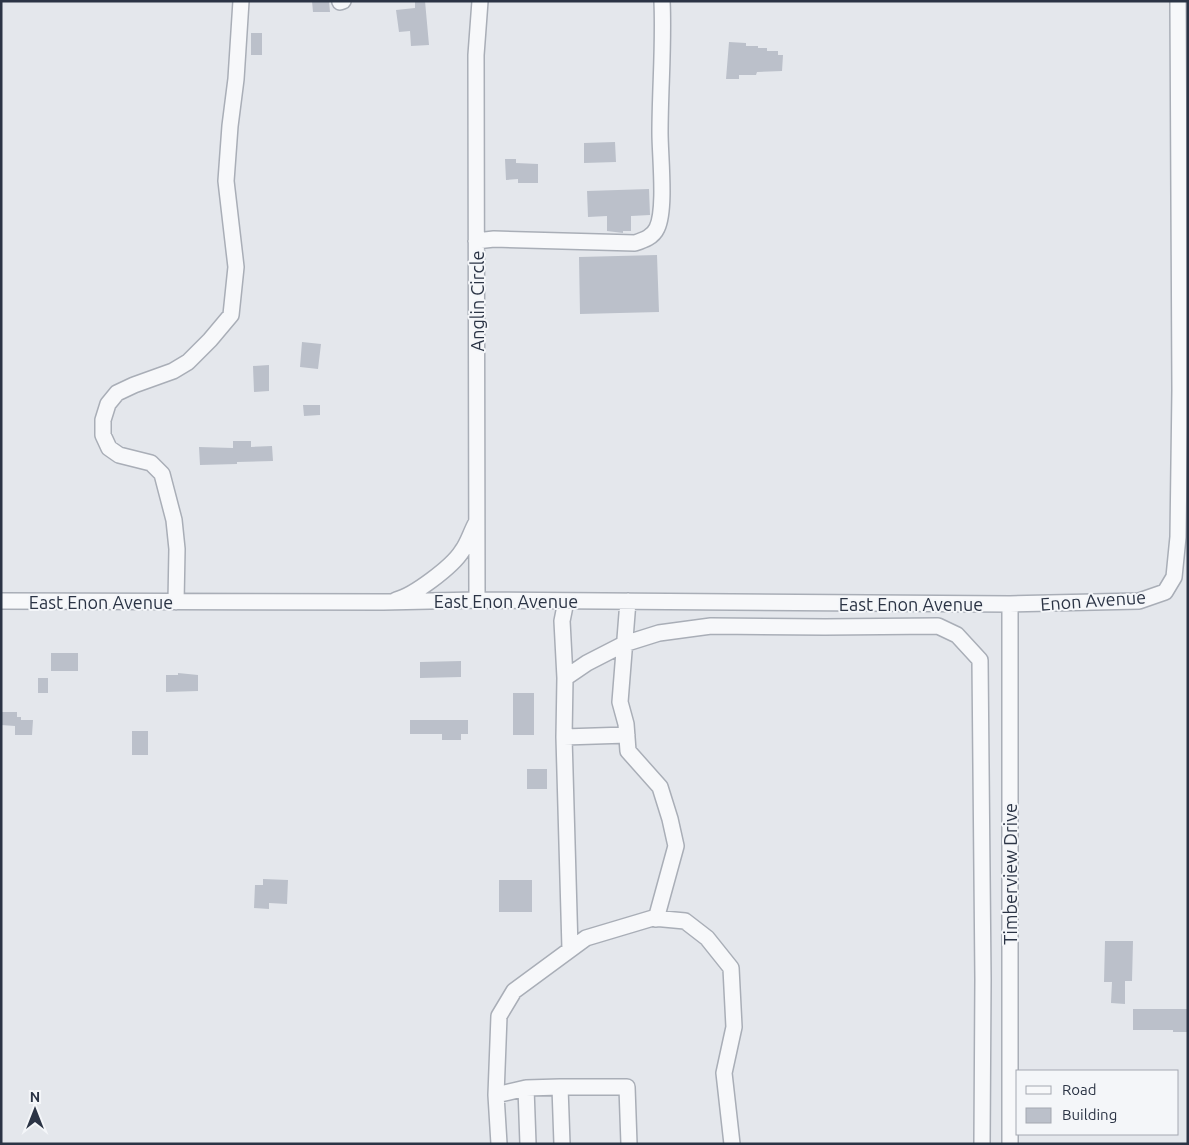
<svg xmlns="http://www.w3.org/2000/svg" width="1189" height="1145" font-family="Ubuntu,sans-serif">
	<rect width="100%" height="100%" fill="#e4e7ec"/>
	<path fill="#bbc0ca" d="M 312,1 L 329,1 L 330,12 L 313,12 Z
		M 415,1 L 425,1 L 429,45 L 411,46 L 410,31 L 399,32 L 396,10 L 415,8 Z
		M 251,33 L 262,33 L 262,55 L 251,55 Z
		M 729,42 L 746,43 L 746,46 L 758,46 L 758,48 L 767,48 L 767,51 L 778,51 L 778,55 L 783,55 L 782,71 L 757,72 L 756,75 L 739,75 L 739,79 L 726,79 Z
		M 615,142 L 616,162 L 584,163 L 584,143 Z
		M 505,159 L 516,159 L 516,163 L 538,164 L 538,183 L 518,183 L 518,179 L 506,180 Z
		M 649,189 L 650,215 L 631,216 L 631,231 L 623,231 L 623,233 L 607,231 L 607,216 L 588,217 L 587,191 Z
		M 657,255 L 659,312 L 580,314 L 579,257 Z
		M 302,342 L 321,344 L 318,369 L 300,367 Z
		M 269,365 L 269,391 L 254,392 L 253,366 Z
		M 303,405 L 320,405 L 320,415 L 304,416 Z
		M 233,441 L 251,441 L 251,447 L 272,446 L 273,461 L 237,462 L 237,464 L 200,465 L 199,447 L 233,448 Z
		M 51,653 L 78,653 L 78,671 L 51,671 Z
		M 461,661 L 461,677 L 420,678 L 420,662 Z
		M 178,673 L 198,675 L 198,691 L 166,692 L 166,675 L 178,675 Z
		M 38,678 L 48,678 L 48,693 L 38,693 Z
		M 513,693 L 534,693 L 534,735 L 513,735 Z
		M 1,712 L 17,712 L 17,717 L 21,717 L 21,720 L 33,720 L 32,735 L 15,735 L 15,726 L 1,725 Z
		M 410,720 L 468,720 L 468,734 L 461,734 L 461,740 L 442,740 L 442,734 L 410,734 Z
		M 132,731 L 148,731 L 148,755 L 132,755 Z
		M 527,769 L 547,769 L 547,789 L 527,789 Z
		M 263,879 L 288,880 L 287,904 L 269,903 L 269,909 L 254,908 L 255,885 L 263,885 Z
		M 499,880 L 532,880 L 532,912 L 499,912 Z
		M 1105,941 L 1133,941 L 1132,981 L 1125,981 L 1125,1004 L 1111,1003 L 1112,982 L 1104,982 Z
		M 1133,1009 L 1188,1009 L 1188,1032 L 1173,1032 L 1173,1030 L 1133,1030 Z"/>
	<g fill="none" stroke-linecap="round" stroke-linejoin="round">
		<defs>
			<path id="minor" d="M 340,2 L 343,1
				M 476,241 L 494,239 L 635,243 C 644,240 653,237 657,228 C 666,209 660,156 660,133 C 660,89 664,45 662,1
				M 396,600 C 413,596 452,567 462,551 C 468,543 471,532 476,523
				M 477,600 L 476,55 L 480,1
				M 1,601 L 383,602 L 477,600 L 1010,604 L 1139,601 L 1165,592 L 1174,577 L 1178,537 L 1180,390 L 1178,1
				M 566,601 L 562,621 L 565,678 L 564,737 L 627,735
				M 628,601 L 620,702 L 626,724 L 628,751 L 660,787 L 670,819 L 676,846 L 656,919
				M 176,602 L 177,549 L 174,520 L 162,474 L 151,463 L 119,455 L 109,448 L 103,435 L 103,420 L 108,404 L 117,393 L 134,385 L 173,371 L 188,362 L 210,340 L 231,315 L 236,267 L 226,181 L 230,126 L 236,79 L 241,1
				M 565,678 L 587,663 L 624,644 L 659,633 L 711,626 L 825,627 L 938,626 L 957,635 L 980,660 L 983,979 L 982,1144
				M 564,737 L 570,949
				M 560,1087 L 627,1087 L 629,1144
				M 526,1088 L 528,1144
				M 496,1095 L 499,1016 L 514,991 L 586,938 L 653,918 L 685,921 L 707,938 L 731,968 L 734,1027 L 724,1073 L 732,1144
				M 499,1144 L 496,1095 L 526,1088 L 560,1087 L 562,1144
				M 1010,1144 L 1010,604"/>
		</defs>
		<use href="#minor" stroke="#a9aeb7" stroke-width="18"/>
		<use href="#minor" stroke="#f7f8fa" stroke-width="15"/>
	</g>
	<g text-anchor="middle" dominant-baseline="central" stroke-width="4" stroke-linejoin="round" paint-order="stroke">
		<g font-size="18" fill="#2b3445" stroke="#f4f6f9">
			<text transform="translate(477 301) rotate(-90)">Anglin Circle</text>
			<text transform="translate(1093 600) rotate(-4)">Enon Avenue</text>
			<text x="506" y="601">East Enon Avenue</text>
			<text x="101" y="602">East Enon Avenue</text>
			<text x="911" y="604">East Enon Avenue</text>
			<text transform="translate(1010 874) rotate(-90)">Timberview Drive</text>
		</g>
	</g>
	<rect width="1189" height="1145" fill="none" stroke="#2b3445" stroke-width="5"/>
	<rect x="1016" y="1070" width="162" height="65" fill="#f4f6f9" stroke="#a4a8b1"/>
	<rect x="1026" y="1086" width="25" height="8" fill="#f7f8fa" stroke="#a4a8b1"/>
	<text x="1062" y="1095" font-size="15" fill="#2b3445">Road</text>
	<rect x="1026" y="1108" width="25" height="15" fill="#bbc0ca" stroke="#a4a8b1"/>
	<text x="1062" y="1120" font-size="15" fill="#2b3445">Building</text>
	<g transform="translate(35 1110)" stroke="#f4f6f9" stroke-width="4" paint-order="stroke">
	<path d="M0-4L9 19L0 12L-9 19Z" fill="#2b3445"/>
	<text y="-8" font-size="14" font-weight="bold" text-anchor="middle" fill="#2b3445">N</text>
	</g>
</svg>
